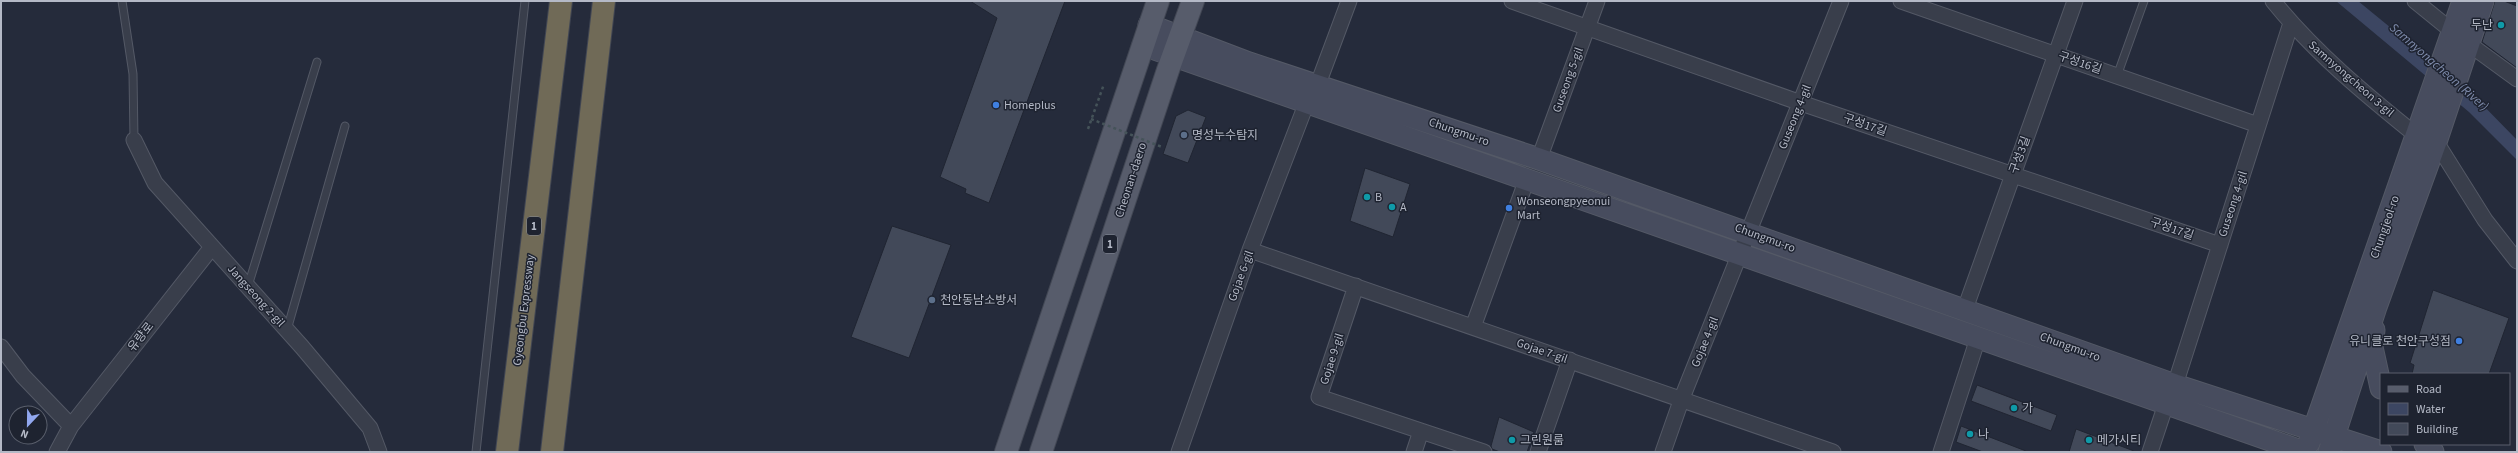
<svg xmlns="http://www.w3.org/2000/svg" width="2518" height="453" font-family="'Source Sans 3','Noto Sans KR',sans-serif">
	<rect width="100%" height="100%" fill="#252b3b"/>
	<path fill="#3c4662" d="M 2336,1 L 2358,1 L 2473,95 L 2517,140 L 2517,160 L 2469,112 Z"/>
	<path fill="#424959" stroke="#202532" d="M 970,1 L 1065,1 L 989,203 L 965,193 L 966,189 L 940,177 L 997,18 Z
		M 2495,1 L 2504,1 L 2517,6 L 2517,68 L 2482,42 Z
		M 1188,110 L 1206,117 L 1188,163 L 1163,154 L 1176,116 Z
		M 1365,168 L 1410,184 L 1393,237 L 1350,221 Z
		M 892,226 L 951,245 L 909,358 L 851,337 Z
		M 2433,290 L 2509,318 L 2489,374 L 2412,374 L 2414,365 L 2410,363 Z
		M 1977,385 L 2057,415 L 2051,431 L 1971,401 Z
		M 1499,417 L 1534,432 L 1527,452 L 1500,452 L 1492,449 L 1491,446 Z
		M 1961,426 L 2026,451 L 2026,452 L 1983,452 L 1956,442 Z
		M 2076,429 L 2134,451 L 2133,452 L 2069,452 Z"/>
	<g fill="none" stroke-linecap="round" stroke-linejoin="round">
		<defs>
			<path id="lane" d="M 122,1 L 133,74 L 134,140
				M 2117,76 L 2144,1
				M 248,286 L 317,62
				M 287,330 L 345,126
				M 476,452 L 525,1"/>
			<path id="street" d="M 1512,1 L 1801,103 L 2220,245
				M 1901,1 L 2258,125
				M 2273,1 C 2315,53 2365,94 2417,136
				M 2415,1 L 2452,31
				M 2469,44 L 2517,79
				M 1318,84 L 1349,1
				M 134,140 L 155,183 L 302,347 L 370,428 L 379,452
				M 2436,142 L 2485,220 L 2517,261
				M 1539,159 L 1597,1
				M 1250,250 L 1833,452
				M 1356,286 L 1319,397 L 1484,452
				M 1965,309 L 2075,1
				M 1473,327 L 1527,179
				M 1,347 L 23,376 L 71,426 L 57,452
				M 2175,385 L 2291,23
				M 71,426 L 212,247
				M 1179,452 L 1250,250 L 1307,102
				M 1414,452 L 1421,431
				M 1538,452 L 1570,360
				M 1663,452 L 1682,398 L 1841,1
				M 1941,452 L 1978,338
				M 2150,452 L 2166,404"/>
			<path id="secondary" d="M 1149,25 L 1249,63 L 1539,159 L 2175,385 L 2381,452
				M 1143,45 L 2304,452
				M 2374,330 L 2372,347 L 2381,388
				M 2309,443 L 2463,1
				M 2425,444 L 2433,452
				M 2329,452 L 2376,307 L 2436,142 L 2483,1"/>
			<path id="primary" d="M 1006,452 L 1158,1
				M 1041,452 L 1168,70 L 1193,1"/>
			<path id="highway" d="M 507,452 L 561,1
				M 552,452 L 604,1"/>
		</defs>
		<use href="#lane" stroke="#545966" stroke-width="9"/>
		<use href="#street" stroke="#545966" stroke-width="17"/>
		<use href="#secondary" stroke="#545966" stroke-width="23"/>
		<use href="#primary" stroke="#424754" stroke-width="24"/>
		<use href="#highway" stroke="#414653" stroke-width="24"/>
		<path stroke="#455359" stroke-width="2.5" stroke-dasharray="3 3" stroke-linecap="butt" d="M 1088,129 L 1104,84"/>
		<use href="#lane" stroke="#393e4b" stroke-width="7"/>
		<use href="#street" stroke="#393e4b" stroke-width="15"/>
		<use href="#secondary" stroke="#474c5e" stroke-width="21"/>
		<use href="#primary" stroke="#575c6b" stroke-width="22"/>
		<use href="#highway" stroke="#706a57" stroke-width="22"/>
		<path stroke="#455359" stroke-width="2.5" stroke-dasharray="3 3" stroke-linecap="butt" d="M 1091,119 L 1162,147"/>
	</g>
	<g fill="#0f9aa8" stroke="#1e2330" stroke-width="1.5">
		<circle cx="2501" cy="25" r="4"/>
		<circle cx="1367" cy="197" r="4"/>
		<circle cx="1392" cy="207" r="4"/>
		<circle cx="2014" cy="408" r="4"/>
		<circle cx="1970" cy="434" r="4"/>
		<circle cx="1512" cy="440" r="4"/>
		<circle cx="2089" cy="440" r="4"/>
	</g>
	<g fill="#3f7fe0" stroke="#1e2330" stroke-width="1.5">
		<circle cx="996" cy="105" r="4"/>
		<circle cx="1509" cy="208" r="4"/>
		<circle cx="2459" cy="341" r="4"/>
	</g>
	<g fill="#5c6f8a" stroke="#1e2330" stroke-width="1.5">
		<circle cx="1184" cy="135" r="4"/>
		<circle cx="932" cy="300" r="4"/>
	</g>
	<g text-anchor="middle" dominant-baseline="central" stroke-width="3" stroke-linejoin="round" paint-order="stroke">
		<g fill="#1e2330" stroke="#878c99" stroke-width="1">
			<rect x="527" y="217" width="14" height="18" rx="3"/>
			<rect x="1103" y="235" width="14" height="18" rx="3"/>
		</g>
		<g font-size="11" font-weight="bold" fill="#b4b9c6">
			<text x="534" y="226">1</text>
			<text x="1110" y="244">1</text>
		</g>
		<g font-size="12" fill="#b4b9c6" stroke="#1e2330" text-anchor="start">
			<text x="2493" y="25" text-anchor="end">두난</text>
			<text x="1004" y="105">Homeplus</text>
			<text x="1192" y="135">명성누수탐지</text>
			<text x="1375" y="197">B</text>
			<text x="1517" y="201">Wonseongpyeonui<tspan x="1517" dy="14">Mart</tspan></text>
			<text x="1400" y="207">A</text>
			<text x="940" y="300">천안동남소방서</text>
			<text x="2451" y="341" text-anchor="end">유니클로 천안구성점</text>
			<text x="2022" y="408">가</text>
			<text x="1978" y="434">나</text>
			<text x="1520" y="440">그린원룸</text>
			<text x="2097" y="440">메가시티</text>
		</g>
		<g font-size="12" fill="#b4b9c6" stroke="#1e2330">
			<text transform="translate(2080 63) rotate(19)">구성16길</text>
			<text transform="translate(2351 79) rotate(41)">Samnyongcheon 3-gil</text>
			<text transform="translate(1568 80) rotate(-70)">Guseong 5-gil</text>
			<text transform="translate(1795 117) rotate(-68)">Guseong 4-gil</text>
			<text transform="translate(1865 125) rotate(19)">구성17길</text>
			<text transform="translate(1459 132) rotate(19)">Chungmu-ro</text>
			<text transform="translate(2020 155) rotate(-70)">구성3길</text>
			<text transform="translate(1131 180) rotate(-72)">Cheonan-daero</text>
			<text transform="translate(2233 204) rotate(-72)">Guseong 4-gil</text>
			<text transform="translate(2385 227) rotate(-71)">Chungjeol-ro</text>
			<text transform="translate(2172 229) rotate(19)">구성17길</text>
			<text transform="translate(1765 238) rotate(20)">Chungmu-ro</text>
			<text transform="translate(1241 276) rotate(-70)">Gojae 6-gil</text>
			<text transform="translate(256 296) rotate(48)">Jangseong 2-gil</text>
			<text transform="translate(524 310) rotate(-83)">Gyeongbu Expressway</text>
			<text transform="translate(141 337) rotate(-52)">유량로</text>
			<text transform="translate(1705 342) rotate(-68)">Gojae 4-gil</text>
			<text transform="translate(2070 347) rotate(20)">Chungmu-ro</text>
			<text transform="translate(1542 351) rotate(19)">Gojae 7-gil</text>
			<text transform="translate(1332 359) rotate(-72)">Gojae 9-gil</text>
		</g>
		<g font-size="13" font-style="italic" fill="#7e8bab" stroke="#1e2330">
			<text transform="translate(2439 67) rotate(41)">Samnyongcheon (River)</text>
		</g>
	</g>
	<rect width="2518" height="453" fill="none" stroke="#b4b9c6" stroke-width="4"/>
	<rect x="2380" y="373" width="130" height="72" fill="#1e2330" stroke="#5a5f6c"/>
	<rect x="2388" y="386" width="20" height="6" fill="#575c6b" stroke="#5a5f6c"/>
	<text x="2416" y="393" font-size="12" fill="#b4b9c6">Road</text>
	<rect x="2388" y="403" width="20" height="12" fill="#3c4662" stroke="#5a5f6c"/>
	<text x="2416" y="413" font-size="12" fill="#b4b9c6">Water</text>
	<rect x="2388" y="423" width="20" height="12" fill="#424959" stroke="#5a5f6c"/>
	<text x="2416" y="433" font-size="12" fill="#b4b9c6">Building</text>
	<g transform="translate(28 425) rotate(202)"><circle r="19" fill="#1e2330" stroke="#5a5f6c"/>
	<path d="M0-3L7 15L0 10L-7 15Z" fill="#91a7ef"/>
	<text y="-6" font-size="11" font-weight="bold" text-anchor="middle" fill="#b4b9c6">N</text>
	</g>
</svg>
